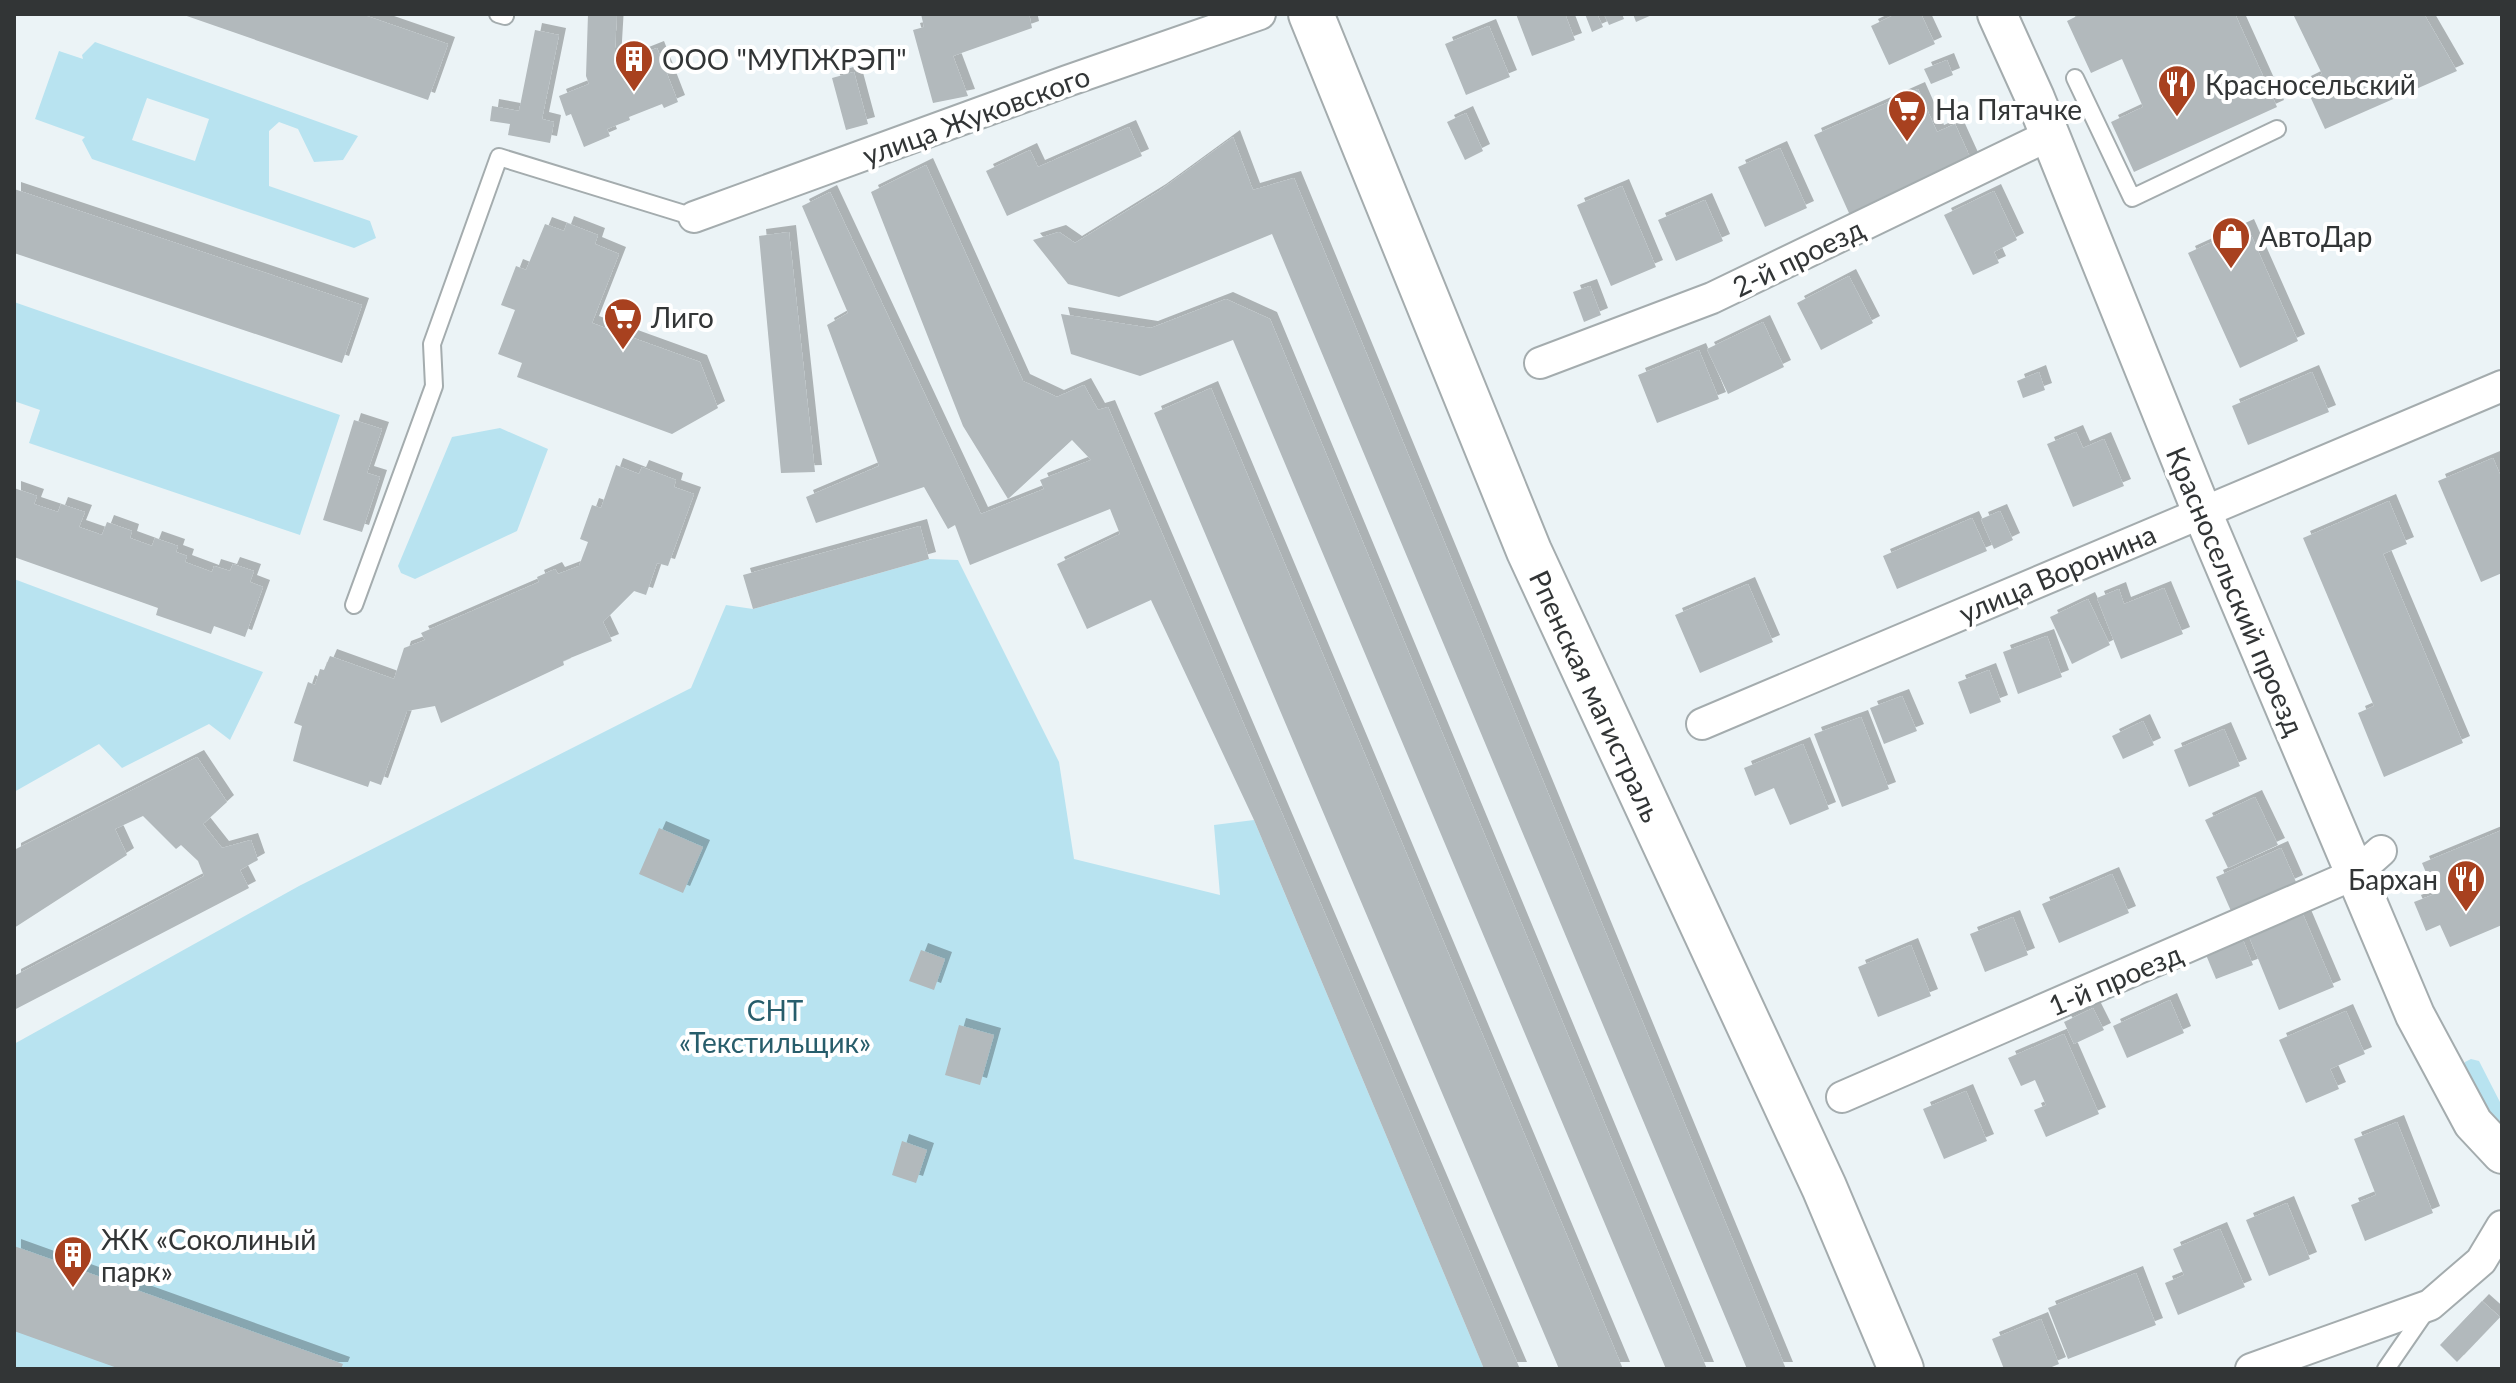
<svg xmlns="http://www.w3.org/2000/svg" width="2516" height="1383" font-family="Lato,sans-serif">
	<defs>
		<filter id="shadow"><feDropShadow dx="7" dy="-7" stdDeviation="0" flood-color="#0004"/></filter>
	</defs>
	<rect width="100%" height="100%" fill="#ebf3f6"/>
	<path fill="#b8e3f0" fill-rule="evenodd" d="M 95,42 L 358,136 L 343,160 L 314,162 L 298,129 L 279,122 L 269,131 L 269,186 L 370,221 L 376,238 L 354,248 L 92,159 L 82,140 L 85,137 L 35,119 L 59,51 L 83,59 L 82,55 ZM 147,98 L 209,119 L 195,161 L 132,140 Z
		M 14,302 L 340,415 L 300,535 L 29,443 L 40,410 L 14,401 Z
		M 500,428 L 548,449 L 517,531 L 415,579 L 401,573 L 398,566 L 452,437 Z
		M 929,559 L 958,560 L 1059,762 L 1074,859 L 1220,895 L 1214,825 L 1254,820 L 1484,1369 L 14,1369 L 14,1044 L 299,886 L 691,688 L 726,605 L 753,609 Z
		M 14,579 L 263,672 L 230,740 L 209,724 L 122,768 L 99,744 L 14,792 Z
		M 2471,1059 L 2479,1061 L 2502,1106 L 2502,1127 L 2489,1117 L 2463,1069 L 2465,1062 Z"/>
	<path fill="#b2b9bc" filter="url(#shadow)" d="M 181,14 L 361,14 L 448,44 L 428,100 Z
		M 588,14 L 617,14 L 614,65 L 657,48 L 678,102 L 664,108 L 662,104 L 629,117 L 630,120 L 607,129 L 610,136 L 584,147 L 571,114 L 566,116 L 559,96 L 589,84 L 586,76 Z
		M 921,14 L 1029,14 L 1032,28 L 953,56 L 968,96 L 933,103 L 913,30 L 924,27 Z
		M 1516,14 L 1565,14 L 1575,40 L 1532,56 Z
		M 1585,14 L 1597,14 L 1603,27 L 1592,32 Z
		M 1604,14 L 1622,14 L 1624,19 L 1609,25 Z
		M 1633,14 L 1654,14 L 1636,22 Z
		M 1896,14 L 1921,14 L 1935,44 L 1889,65 L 1871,26 Z
		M 2081,14 L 2235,14 L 2277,107 L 2134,172 L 2111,122 L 2143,107 L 2122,59 L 2091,73 L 2067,21 Z
		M 2293,14 L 2424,14 L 2457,71 L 2325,129 L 2304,83 L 2322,74 Z
		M 1489,26 L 1510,77 L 1466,95 L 1445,44 Z
		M 535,30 L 559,35 L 542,119 L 554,122 L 550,143 L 508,135 L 510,124 L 490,121 L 492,106 L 519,111 Z
		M 1947,60 L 1953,75 L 1931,84 L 1924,69 Z
		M 854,72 L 868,124 L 846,130 L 832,78 Z
		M 1918,89 L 1937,132 L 1955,124 L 1975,168 L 1853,222 L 1814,135 Z
		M 1466,113 L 1483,151 L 1465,160 L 1447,122 Z
		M 1129,127 L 1142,156 L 1007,216 L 986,171 L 1030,150 L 1038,167 Z
		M 1233,137 L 1253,190 L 1294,178 L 1786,1369 L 1747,1369 L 1272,234 L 1119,297 L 1068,284 L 1033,240 L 1059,232 L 1075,243 L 1159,191 Z
		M 1780,148 L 1807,208 L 1765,227 L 1738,167 Z
		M 926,165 L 1023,381 L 1057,397 L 1084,385 L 1098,410 L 1108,407 L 1520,1369 L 1484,1369 L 1254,820 L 1151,600 L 1087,629 L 1057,564 L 1120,534 L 1110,509 L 970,565 L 955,525 L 948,529 L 924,487 L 816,523 L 806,497 L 879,466 L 827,325 L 848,313 L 802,206 L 830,192 L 981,514 L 1044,489 L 1040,480 L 1091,460 L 1072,440 L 1008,499 L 963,426 L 871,192 Z
		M 1622,186 L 1656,267 L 1611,286 L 1577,205 Z
		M 14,189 L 362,305 L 342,363 L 14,253 Z
		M 1994,191 L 2017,240 L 1994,252 L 1999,263 L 1973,275 L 1944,215 Z
		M 1705,200 L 1723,241 L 1676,261 L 1658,220 Z
		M 567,223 L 598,235 L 595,244 L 619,254 L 592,323 L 700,362 L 718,408 L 672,434 L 517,377 L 522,363 L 498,354 L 515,310 L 501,305 L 516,266 L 526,270 L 545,224 L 564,231 Z
		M 2247,226 L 2298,341 L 2240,368 L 2188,253 Z
		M 789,232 L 815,472 L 781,473 L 759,236 Z
		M 1849,276 L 1873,323 L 1821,350 L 1797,303 Z
		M 1590,286 L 1601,315 L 1584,322 L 1573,292 Z
		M 1226,299 L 1270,319 L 1707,1369 L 1666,1369 L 1233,340 L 1140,376 L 1071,354 L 1061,314 L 1151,328 Z
		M 1763,322 L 1784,367 L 1728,394 L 1707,349 Z
		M 1699,350 L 1719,399 L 1657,423 L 1638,375 Z
		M 2039,372 L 2045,390 L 2023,398 L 2017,381 Z
		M 2312,372 L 2329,412 L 2248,445 L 2232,406 Z
		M 1211,388 L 1623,1369 L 1559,1369 L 1154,413 Z
		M 354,420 L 382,429 L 367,473 L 380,477 L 362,532 L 323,520 Z
		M 2076,432 L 2083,448 L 2104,439 L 2124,486 L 2073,507 L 2047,444 Z
		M 2493,458 L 2502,479 L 2502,573 L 2481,582 L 2438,481 Z
		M 616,465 L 639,474 L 642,467 L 676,480 L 674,487 L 694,494 L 668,566 L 657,563 L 646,595 L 634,591 L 603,622 L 612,641 L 563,661 L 564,665 L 441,723 L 435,706 L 407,711 L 381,785 L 370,781 L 368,787 L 293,761 L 302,726 L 294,723 L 308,682 L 315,685 L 320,669 L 324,670 L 330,656 L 394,679 L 404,648 L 425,640 L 421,633 L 539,582 L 537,577 L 555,569 L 558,574 L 579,566 L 588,542 L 580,539 L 592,505 L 601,508 Z
		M 14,488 L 37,496 L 34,504 L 58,512 L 61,504 L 85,512 L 79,527 L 102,535 L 107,522 L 132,531 L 130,538 L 152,546 L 155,538 L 178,546 L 176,552 L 187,556 L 185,562 L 212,572 L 214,566 L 230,571 L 233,564 L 254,571 L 250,582 L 263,587 L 245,637 L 214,626 L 211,634 L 156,615 L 158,608 L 14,557 Z
		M 2389,501 L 2407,544 L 2383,554 L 2463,743 L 2384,777 L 2358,713 L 2374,706 L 2303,538 Z
		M 2000,511 L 2013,540 L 1994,549 L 1981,519 Z
		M 1972,518 L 1987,551 L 1897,589 L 1883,556 Z
		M 920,526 L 929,559 L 753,609 L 743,575 Z
		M 1748,584 L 1773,642 L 1700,673 L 1675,615 Z
		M 2164,588 L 2183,634 L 2121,659 L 2097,598 L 2119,589 L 2124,604 Z
		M 2088,599 L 2110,645 L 2072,664 L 2050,617 Z
		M 2047,636 L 2062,677 L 2018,694 L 2003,652 Z
		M 1989,670 L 2001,702 L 1970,714 L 1958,682 Z
		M 1902,696 L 1917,731 L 1884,744 L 1870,708 Z
		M 1861,717 L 1889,789 L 1842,807 L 1814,734 Z
		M 2143,721 L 2154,745 L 2123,759 L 2112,736 Z
		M 2224,729 L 2240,766 L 2189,787 L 2174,750 Z
		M 1803,744 L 1829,809 L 1790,825 L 1774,788 L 1755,796 L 1744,768 Z
		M 197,757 L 227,802 L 203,824 L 222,848 L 251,840 L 258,860 L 240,870 L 249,888 L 14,1010 L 14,976 L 204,876 L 198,861 L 181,845 L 176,849 L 143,816 L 115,829 L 127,855 L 14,928 L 14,850 Z
		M 2255,797 L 2278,845 L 2228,868 L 2205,820 Z
		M 659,828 L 703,847 L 683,893 L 639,874 Z
		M 2502,830 L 2502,925 L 2450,947 L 2440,925 L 2426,931 L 2414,902 L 2435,894 L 2422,863 Z
		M 2281,848 L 2296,882 L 2231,911 L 2216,877 Z
		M 2112,874 L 2129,913 L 2059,943 L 2042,904 Z
		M 2302,912 L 2334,987 L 2279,1010 L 2248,934 Z
		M 2013,917 L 2028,955 L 1985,972 L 1970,934 Z
		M 2241,935 L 2253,965 L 2216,979 L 2204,950 Z
		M 1911,945 L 1931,996 L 1878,1017 L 1858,967 Z
		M 921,950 L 945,959 L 934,990 L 909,981 Z
		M 2170,1000 L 2184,1033 L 2127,1058 L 2113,1026 Z
		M 2093,1008 L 2104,1030 L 2074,1044 L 2064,1022 Z
		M 2346,1011 L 2365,1054 L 2330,1069 L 2339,1089 L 2306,1103 L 2279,1040 Z
		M 959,1025 L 994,1035 L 980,1085 L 945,1075 Z
		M 2064,1034 L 2099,1114 L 2046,1137 L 2034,1110 L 2046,1105 L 2035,1080 L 2021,1086 L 2008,1058 Z
		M 1966,1091 L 1987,1141 L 1944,1159 L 1923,1109 Z
		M 2397,1122 L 2433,1213 L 2365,1241 L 2351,1205 L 2376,1195 L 2354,1139 Z
		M 902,1141 L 927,1150 L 916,1183 L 892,1175 Z
		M 2287,1203 L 2310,1259 L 2269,1276 L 2246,1220 Z
		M 2220,1229 L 2245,1287 L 2178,1315 L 2165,1283 L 2184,1275 L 2173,1249 Z
		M 14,1246 L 343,1364 L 341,1369 L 120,1369 L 14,1331 Z
		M 2136,1273 L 2156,1325 L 2068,1359 L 2048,1308 Z
		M 2482,1301 L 2500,1317 L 2457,1362 L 2440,1345 Z
		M 2041,1319 L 2059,1364 L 2047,1369 L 2004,1369 L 1992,1339 Z"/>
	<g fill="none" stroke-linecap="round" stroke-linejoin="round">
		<defs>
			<path id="service" d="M 498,14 L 505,16
				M 2075,78 L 2132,198 L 2277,129
				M 354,605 L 434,386 L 432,344 L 499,157 L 694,217
				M 2386,1369 L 2428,1308"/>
			<path id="minor" d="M 694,217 L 1067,81 L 1260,14
				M 1540,363 L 1712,298 L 2050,135
				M 1702,724 L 2502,386
				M 1842,1097 L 2355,874 L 2381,851
				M 2251,1369 L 2430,1305 L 2481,1261 L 2502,1226"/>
			<path id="tertiary" d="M 1997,14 L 2035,98 L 2202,512 L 2415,1015 L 2473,1123 L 2502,1154"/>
			<path id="secondary" d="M 1311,14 L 1529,551 L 1824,1187 L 1901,1369"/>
		</defs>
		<use href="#service" stroke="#a4acae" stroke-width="20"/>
		<use href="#minor" stroke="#a4acae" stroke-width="34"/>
		<use href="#tertiary" stroke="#a4acae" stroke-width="42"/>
		<use href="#secondary" stroke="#a4acae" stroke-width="48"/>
		<use href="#service" stroke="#fff" stroke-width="16"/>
		<use href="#minor" stroke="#fff" stroke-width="30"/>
		<use href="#tertiary" stroke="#fff" stroke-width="38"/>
		<use href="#secondary" stroke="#fff" stroke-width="44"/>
	</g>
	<defs>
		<symbol id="building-pin" viewBox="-11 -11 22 30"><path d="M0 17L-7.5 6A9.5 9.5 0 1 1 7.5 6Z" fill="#a8411f" stroke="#fff"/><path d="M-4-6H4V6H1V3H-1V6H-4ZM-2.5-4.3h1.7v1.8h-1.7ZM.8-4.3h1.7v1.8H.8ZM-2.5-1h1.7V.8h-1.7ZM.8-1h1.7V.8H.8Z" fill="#fff"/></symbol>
		<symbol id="restaurant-pin" viewBox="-11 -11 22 30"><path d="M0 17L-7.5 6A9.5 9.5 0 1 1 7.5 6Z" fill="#a8411f" stroke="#fff"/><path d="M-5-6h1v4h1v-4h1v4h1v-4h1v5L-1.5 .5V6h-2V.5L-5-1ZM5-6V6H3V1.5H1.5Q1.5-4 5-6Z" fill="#fff"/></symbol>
		<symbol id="supermarket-pin" viewBox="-11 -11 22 30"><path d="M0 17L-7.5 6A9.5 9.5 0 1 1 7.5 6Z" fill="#a8411f" stroke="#fff"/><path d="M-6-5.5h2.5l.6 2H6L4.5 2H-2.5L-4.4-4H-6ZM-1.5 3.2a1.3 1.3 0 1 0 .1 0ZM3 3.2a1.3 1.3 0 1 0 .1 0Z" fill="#fff"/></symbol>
		<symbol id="shop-pin" viewBox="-11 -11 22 30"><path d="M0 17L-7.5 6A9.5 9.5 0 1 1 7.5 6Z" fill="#a8411f" stroke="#fff"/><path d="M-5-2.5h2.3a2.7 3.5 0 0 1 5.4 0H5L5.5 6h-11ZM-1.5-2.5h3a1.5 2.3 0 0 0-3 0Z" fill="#fff"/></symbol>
	</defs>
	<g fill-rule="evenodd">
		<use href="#building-pin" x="612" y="37" width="44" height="60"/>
		<use href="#restaurant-pin" x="2155" y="62" width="44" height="60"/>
		<use href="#supermarket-pin" x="1885" y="87" width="44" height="60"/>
		<use href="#shop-pin" x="2209" y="214" width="44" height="60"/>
		<use href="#supermarket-pin" x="601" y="295" width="44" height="60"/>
		<use href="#restaurant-pin" x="2444" y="857" width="44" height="60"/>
		<use href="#building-pin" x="51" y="1233" width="44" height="60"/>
	</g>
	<g text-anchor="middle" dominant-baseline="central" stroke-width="8" stroke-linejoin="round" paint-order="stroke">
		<g font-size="28" fill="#323536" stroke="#fff" text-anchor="start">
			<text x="662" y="59">ООО "МУПЖРЭП"</text>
			<text x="2205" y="84">Красносельский</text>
			<text x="1935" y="109">На Пятачке</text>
			<text x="2259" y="236">АвтоДар</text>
			<text x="651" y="317">Лиго</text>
			<text x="2438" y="879" text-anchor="end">Бархан</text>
			<text x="101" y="1239">ЖК «Соколиный<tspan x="101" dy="32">парк»</tspan></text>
		</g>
		<g font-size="28" fill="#323536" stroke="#fff">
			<text transform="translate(976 115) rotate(-20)">улица Жуковского</text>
			<text transform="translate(1798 257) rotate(-26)">2-й проезд</text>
			<text transform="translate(2057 573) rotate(-23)">улица Воронина</text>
			<text transform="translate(2236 591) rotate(67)">Красносельский проезд</text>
			<text transform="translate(1596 696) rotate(65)">Рпенская магистраль</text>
			<text transform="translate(2115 979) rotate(-23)">1-й проезд</text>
		</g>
		<g font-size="28" fill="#275d6b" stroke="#fff">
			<text x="775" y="1010">СНТ<tspan x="775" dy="32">«Текстильщик»</tspan></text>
		</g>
	</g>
	<rect width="2516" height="1383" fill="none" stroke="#323536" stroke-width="32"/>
</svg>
